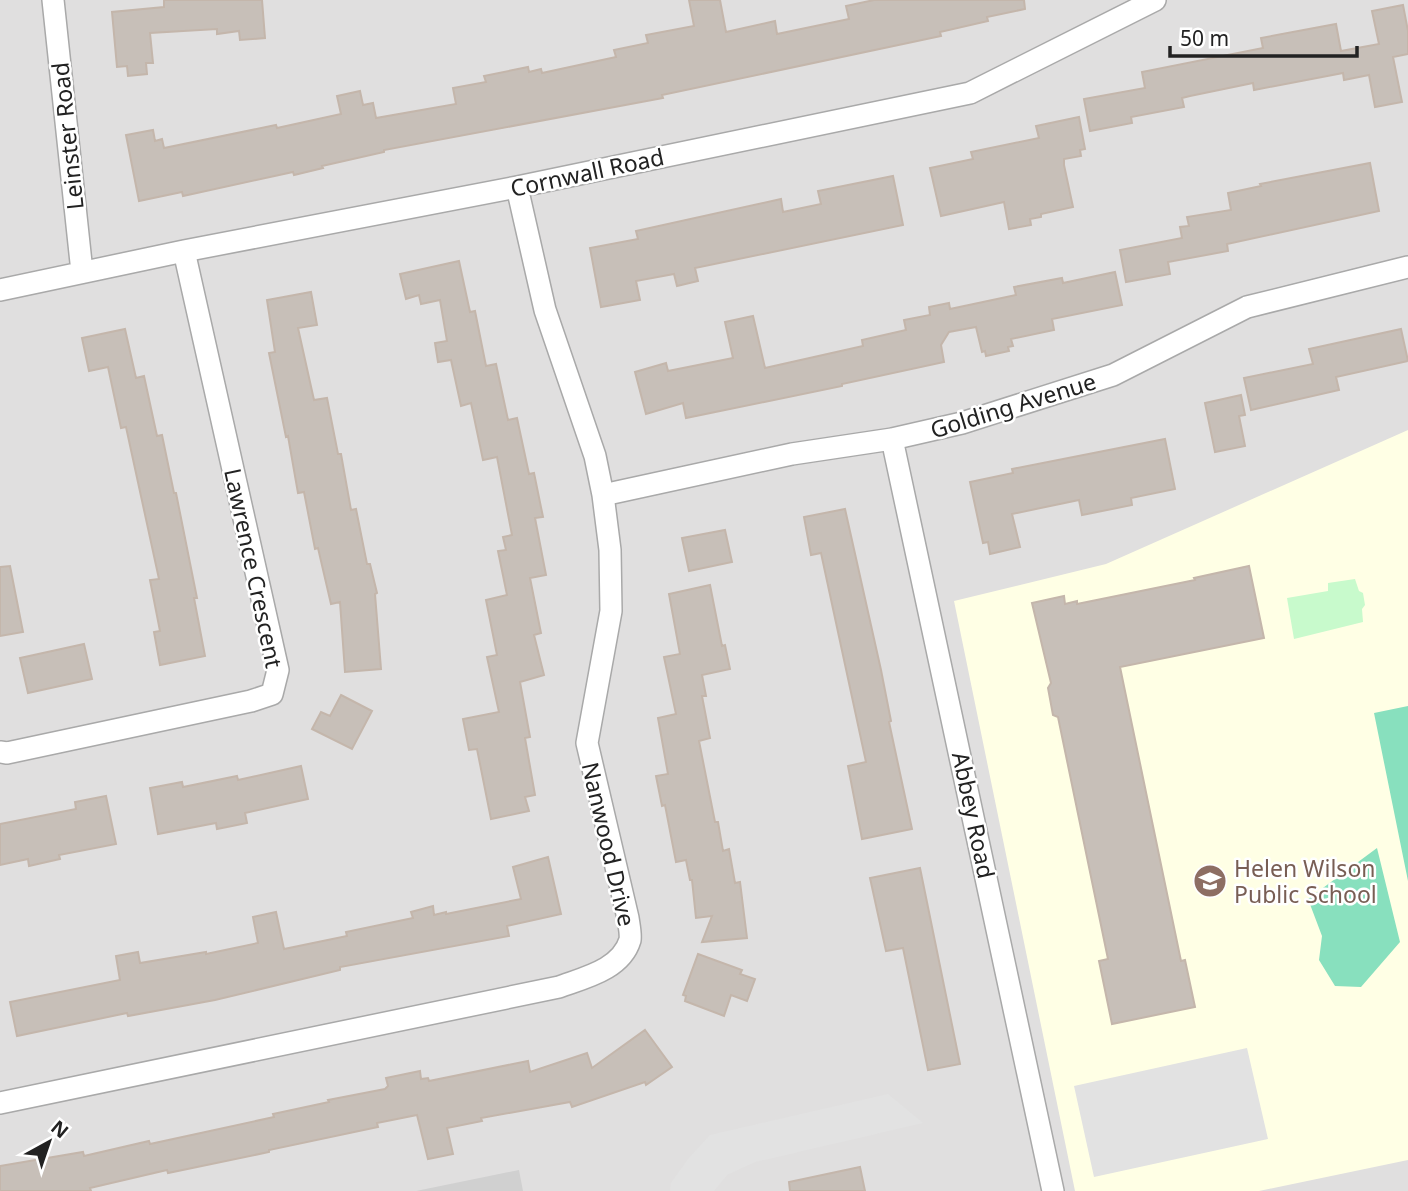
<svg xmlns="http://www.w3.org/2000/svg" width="1408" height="1191" font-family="'Noto Sans',sans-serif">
	<rect width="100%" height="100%" fill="#f2efe9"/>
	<path fill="#e0dfdf" d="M 0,0 L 1408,0 L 1408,1191 L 0,1191 Z"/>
	<path fill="#ffffe5" d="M 1408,430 L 1408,1160 L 1259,1191 L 1075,1191 L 954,601 L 1106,564 Z"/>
	<path fill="#d0d0d0" d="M 519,1170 L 523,1191 L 416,1191 Z"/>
	<path fill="#c8facc" d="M 1355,579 L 1359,591 L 1363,593 L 1365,605 L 1362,609 L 1363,622 L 1294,639 L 1287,598 L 1328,591 L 1328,583 Z"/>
	<path fill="#88e0be" d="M 1408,706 L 1408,881 L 1374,713 Z
		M 1377,848 L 1400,942 L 1361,987 L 1335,986 L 1319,960 L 1322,936 L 1308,899 Z"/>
	<path fill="#e2e2e2" d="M 1247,1048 L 1268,1139 L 1094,1177 L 1074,1086 Z
		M 888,1094 L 923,1123 L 755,1162 L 727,1175 L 714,1191 L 670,1191 L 671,1183 L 688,1159 L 710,1135 Z"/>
	<path fill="#c7bfb8" stroke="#c4b6ab" stroke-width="2" d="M 164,0 L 262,0 L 265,38 L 240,40 L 239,31 L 217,34 L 217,29 L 150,33 L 153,63 L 146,63 L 147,74 L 128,76 L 127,66 L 117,67 L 112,12 L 164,7 Z
		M 689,0 L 720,0 L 726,32 L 775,21 L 777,34 L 849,19 L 846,6 L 874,0 L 1024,0 L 1025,9 L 987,17 L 988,21 L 940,32 L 941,36 L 662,95 L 663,98 L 384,150 L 384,152 L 322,166 L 323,168 L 294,175 L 293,172 L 183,196 L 182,192 L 139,201 L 126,135 L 153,130 L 155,141 L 162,139 L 164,148 L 276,125 L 277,128 L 341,114 L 337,96 L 360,91 L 363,105 L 373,103 L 376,118 L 456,104 L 453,88 L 486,82 L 484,76 L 528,67 L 529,72 L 541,69 L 542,73 L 616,57 L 614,50 L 648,43 L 646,35 L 694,26 Z
		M 1403,5 L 1408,31 L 1408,54 L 1393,57 L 1402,102 L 1375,107 L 1369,75 L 1344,80 L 1343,73 L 1254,90 L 1253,83 L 1190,96 L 1182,98 L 1184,107 L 1131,117 L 1132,123 L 1090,131 L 1084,99 L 1145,88 L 1142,72 L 1263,48 L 1261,38 L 1336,24 L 1341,51 L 1379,44 L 1372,11 Z
		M 1079,117 L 1085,149 L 1080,150 L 1081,156 L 1064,159 L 1064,165 L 1073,207 L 1041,214 L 1041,217 L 1030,219 L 1031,225 L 1009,229 L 1004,202 L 941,216 L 930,168 L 973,159 L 971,152 L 1039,138 L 1036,126 Z
		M 1370,163 L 1379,211 L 1227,244 L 1228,251 L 1168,262 L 1170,274 L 1126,282 L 1120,250 L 1182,238 L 1180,227 L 1189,226 L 1187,217 L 1231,210 L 1228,193 L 1261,186 L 1260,184 Z
		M 893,176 L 903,225 L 695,268 L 698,281 L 677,286 L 674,274 L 636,281 L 640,300 L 601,307 L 590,248 L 638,239 L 636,231 L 781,199 L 783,212 L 821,204 L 818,191 Z
		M 459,261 L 470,312 L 475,311 L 486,366 L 496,364 L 508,420 L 517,418 L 529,474 L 534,473 L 543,517 L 535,518 L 546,575 L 530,578 L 541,633 L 534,635 L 544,675 L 520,682 L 530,737 L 525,738 L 535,795 L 525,797 L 529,811 L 491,819 L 477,749 L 469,750 L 463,719 L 499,712 L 487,657 L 497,655 L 486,600 L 507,595 L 498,551 L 506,550 L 503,537 L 512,535 L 497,457 L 483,460 L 471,403 L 461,406 L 451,360 L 438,362 L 435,343 L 447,341 L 440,300 L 421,304 L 419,295 L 406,299 L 400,274 Z
		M 1115,272 L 1122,305 L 1052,319 L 1054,330 L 1011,339 L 1013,346 L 1008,347 L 1009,351 L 986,356 L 985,351 L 982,352 L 976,327 L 949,332 L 941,345 L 944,362 L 842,384 L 842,386 L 686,418 L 683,403 L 646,414 L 635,372 L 666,363 L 668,371 L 733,358 L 725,322 L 753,316 L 765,368 L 863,346 L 862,340 L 906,330 L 904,320 L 930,315 L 929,307 L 949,303 L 950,309 L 1016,295 L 1014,287 L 1062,278 L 1063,283 Z
		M 311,292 L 317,325 L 298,328 L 314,400 L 327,398 L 338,454 L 341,454 L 351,510 L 356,509 L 367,564 L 370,564 L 377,593 L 375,594 L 381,669 L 345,672 L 340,602 L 331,604 L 318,548 L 315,549 L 304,492 L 298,493 L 288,436 L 286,437 L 269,353 L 275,352 L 267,300 Z
		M 125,329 L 136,378 L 144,376 L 157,436 L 162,435 L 174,493 L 176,493 L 197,598 L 194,598 L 205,656 L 160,665 L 154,632 L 160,631 L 150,580 L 159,579 L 126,427 L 121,428 L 108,367 L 89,371 L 82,338 Z
		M 1401,329 L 1408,361 L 1336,377 L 1339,390 L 1251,410 L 1244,378 L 1313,364 L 1309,349 Z
		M 1241,395 L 1245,415 L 1239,416 L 1245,446 L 1215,452 L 1205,403 Z
		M 1165,439 L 1175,489 L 1131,498 L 1132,505 L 1082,515 L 1079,500 L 1012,514 L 1020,547 L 990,554 L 988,542 L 983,543 L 970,482 L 1013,473 L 1012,469 Z
		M 845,509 L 881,670 L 891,721 L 889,722 L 912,829 L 862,839 L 848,766 L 866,762 L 821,553 L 811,555 L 804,517 Z
		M 725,530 L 732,562 L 689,571 L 682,538 Z
		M 10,566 L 23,632 L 0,636 L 0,567 Z
		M 1249,566 L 1264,638 L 1120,667 L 1181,961 L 1185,960 L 1195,1007 L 1112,1024 L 1099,961 L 1108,959 L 1058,717 L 1053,715 L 1048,688 L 1051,683 L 1032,603 L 1064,596 L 1065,604 L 1077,601 L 1077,604 L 1195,580 L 1194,578 Z
		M 710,585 L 722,646 L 725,645 L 730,669 L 702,675 L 706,696 L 702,696 L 710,738 L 699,741 L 715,822 L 718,822 L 723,851 L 729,849 L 735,883 L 740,882 L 747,938 L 702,942 L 712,916 L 696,918 L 692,880 L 690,880 L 686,860 L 676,862 L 665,805 L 662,806 L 656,776 L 668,774 L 658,718 L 676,714 L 664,657 L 680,654 L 669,594 Z
		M 84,644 L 92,679 L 28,693 L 20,658 Z
		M 341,695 L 372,711 L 352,749 L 312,729 L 321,712 L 330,716 Z
		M 301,766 L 308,799 L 245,813 L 247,823 L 217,829 L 216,823 L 158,834 L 150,788 L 182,782 L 183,787 L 237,776 L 238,780 Z
		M 106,796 L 116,844 L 59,855 L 60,859 L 29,866 L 28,859 L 0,865 L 0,824 L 76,809 L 75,802 Z
		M 548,857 L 561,914 L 507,926 L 509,936 L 340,967 L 340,970 L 215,1000 L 128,1016 L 127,1013 L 17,1036 L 10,1002 L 120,980 L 116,956 L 138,952 L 140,963 L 206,952 L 206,954 L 258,943 L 253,917 L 276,912 L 284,949 L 347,936 L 346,932 L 413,918 L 411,912 L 433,906 L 434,915 L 446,912 L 446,914 L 521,899 L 513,867 Z
		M 920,868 L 960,1064 L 928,1070 L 903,948 L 886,951 L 870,878 Z
		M 698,954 L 742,970 L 740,974 L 755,979 L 747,1001 L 731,995 L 724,1016 L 685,1001 L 686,996 L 683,995 Z
		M 645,1030 L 672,1067 L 646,1085 L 645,1082 L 572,1107 L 570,1102 L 481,1118 L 482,1121 L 447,1128 L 453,1154 L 428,1159 L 417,1115 L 377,1123 L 378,1127 L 269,1150 L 269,1152 L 168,1173 L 167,1170 L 90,1188 L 91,1191 L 0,1191 L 0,1166 L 83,1152 L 84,1156 L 149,1141 L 150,1144 L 274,1117 L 273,1114 L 329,1102 L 328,1100 L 385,1089 L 388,1086 L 386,1078 L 420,1071 L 421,1079 L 428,1078 L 429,1081 L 528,1061 L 530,1072 L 587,1053 L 592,1068 Z
		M 860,1167 L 865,1191 L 790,1191 L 789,1182 Z"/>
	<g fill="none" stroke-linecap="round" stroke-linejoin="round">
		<defs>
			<path id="minor" d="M 53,0 L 82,272
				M 0,290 L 184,251 L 517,187 L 970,93 L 1155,0
				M 892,439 L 1053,1191
				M 603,495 L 792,454 L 892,439 L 962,423 L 1113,375 L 1247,307 L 1408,267
				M 0,752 L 7,753 L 251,701 L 272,694 L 278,670 L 184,251
				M 0,1103 L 559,987 C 583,978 621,970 630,940 C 631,934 629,925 628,918 L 587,743 L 611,611 L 610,550 L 603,495 L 595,456 L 545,310 L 517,187"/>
		</defs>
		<use href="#minor" stroke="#a9a9a9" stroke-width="24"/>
		<use href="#minor" stroke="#fff" stroke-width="21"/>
	</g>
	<defs>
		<symbol id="school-disc" viewBox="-11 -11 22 22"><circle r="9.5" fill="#8d6e63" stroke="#fff"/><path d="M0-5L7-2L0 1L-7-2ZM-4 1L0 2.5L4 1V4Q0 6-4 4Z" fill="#fff"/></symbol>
	</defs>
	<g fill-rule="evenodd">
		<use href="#school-disc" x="1191" y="862" width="38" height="38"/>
	</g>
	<g text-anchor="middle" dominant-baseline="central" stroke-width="5" stroke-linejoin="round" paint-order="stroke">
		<g font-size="23" fill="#222" stroke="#fff">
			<text transform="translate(67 136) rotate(-96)">Leinster Road</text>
			<text transform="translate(587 172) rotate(-12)">Cornwall Road</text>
			<text transform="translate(1013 405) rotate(-17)">Golding Avenue</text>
			<text transform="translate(254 568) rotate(78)">Lawrence Crescent</text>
			<text transform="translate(974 815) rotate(78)">Abbey Road</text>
			<text transform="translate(609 844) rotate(77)">Nanwood Drive</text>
		</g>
		<g font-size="23" fill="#785e54" stroke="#fff" text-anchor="start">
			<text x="1234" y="868">Helen Wilson<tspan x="1234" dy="26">Public School</tspan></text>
		</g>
	</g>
	<g transform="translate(49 1142) rotate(40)" stroke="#ffffff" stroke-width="5" paint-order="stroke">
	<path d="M0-5L12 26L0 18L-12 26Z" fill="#222222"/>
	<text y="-10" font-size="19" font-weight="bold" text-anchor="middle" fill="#222222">N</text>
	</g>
	<path d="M1170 46v10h187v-10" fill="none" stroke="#222222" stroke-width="3.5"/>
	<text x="1180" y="46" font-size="21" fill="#222222" stroke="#ffffff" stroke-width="5" paint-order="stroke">50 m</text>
</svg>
